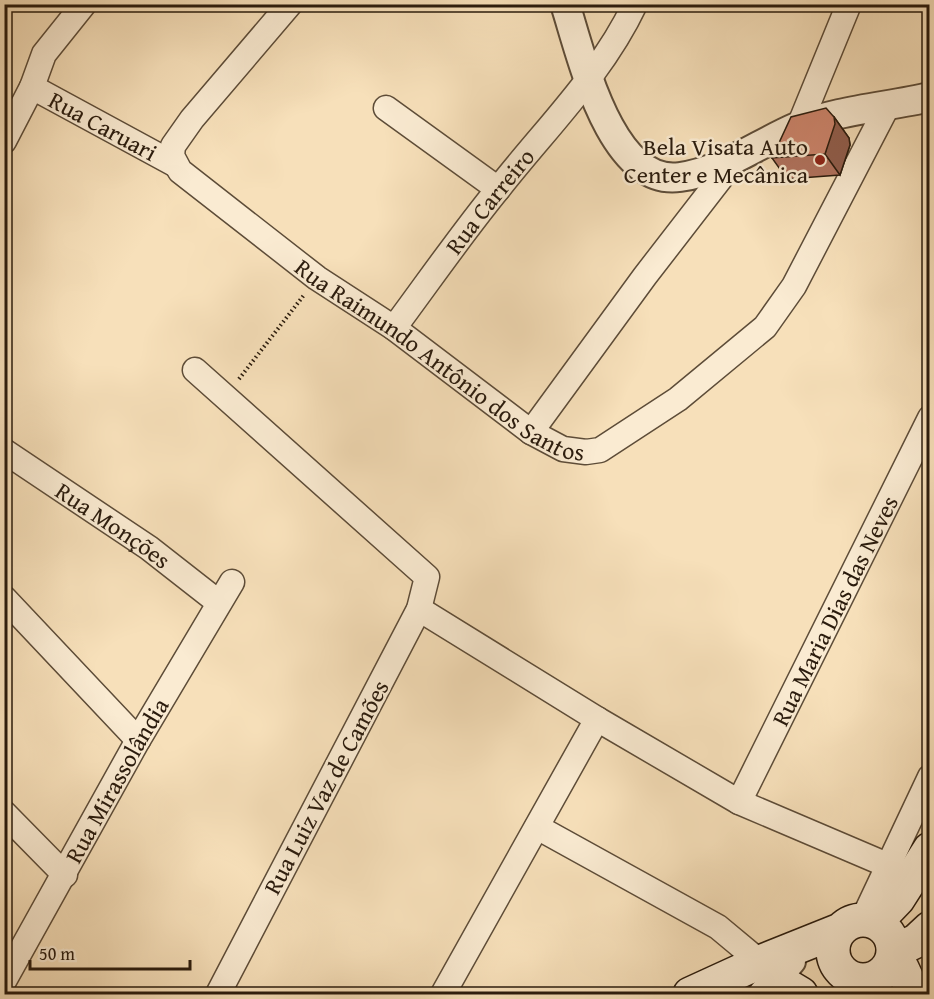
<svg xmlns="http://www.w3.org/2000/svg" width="934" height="999" font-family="'Gentium Book Plus',serif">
	<rect width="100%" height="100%" fill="#f7e0ba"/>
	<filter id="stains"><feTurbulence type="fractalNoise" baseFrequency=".00333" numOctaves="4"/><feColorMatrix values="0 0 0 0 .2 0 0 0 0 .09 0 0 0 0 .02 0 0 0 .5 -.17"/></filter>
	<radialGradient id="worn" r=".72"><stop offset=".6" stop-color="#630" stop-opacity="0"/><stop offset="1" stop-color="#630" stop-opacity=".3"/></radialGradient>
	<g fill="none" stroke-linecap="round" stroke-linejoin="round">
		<defs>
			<g id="minor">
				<path id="s1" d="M 290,4 L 192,119 L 173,146 L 172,156 L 180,171 L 317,278 L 394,328 L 531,432 L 563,449 L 586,452 L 600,450 L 678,399 L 765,327 L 794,286 L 887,107"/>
				<path id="s2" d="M 32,87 L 174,164"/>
				<path d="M 386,108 L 498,189"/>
				<path d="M 799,126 L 849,4"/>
				<path d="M 4,141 L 32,87 L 44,54 L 84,4"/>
				<path id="s3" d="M 394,328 C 429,281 462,233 499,188 C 546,128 602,74 635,4"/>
				<path d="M 195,370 L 427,577 L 419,609 L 218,994"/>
				<path d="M 531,432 L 645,276 L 737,157"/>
				<path id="s4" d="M 4,451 L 149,548 L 218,602"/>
				<path d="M 4,598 L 138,740"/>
				<path d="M 419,609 L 597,719 L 739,802 L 887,865"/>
				<path id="s5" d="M 739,802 L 930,418"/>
				<path d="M 4,813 L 65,875"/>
				<path d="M 537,827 L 718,927 L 760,962"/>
				<path d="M 863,919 L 930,777"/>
				<path id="s6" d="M 4,981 L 138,740 L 232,582"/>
				<path d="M 443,994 L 597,719"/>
			</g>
			<path id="tertiary" d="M 565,4 C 581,53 610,187 680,177 C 721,172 759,143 797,127 C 837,110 887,107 930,97
				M 763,994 L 791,961"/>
			<path id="secondary" d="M833 950a30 30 0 1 1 60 0a30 30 0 1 1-60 0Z
				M 876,922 L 898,899 L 930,849
				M 893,952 L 916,941 L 930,928
				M 892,958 L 902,968 L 914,994
				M 760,962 L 776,979 L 801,994
				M 690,994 L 760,962 L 840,930"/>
		</defs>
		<use href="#minor" stroke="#5d4c38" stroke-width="27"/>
		<use href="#tertiary" stroke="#5d4c38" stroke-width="32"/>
		<use href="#secondary" stroke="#2a1b0d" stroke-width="36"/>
		<path stroke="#2a1b0d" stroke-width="4" stroke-dasharray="1.5 3" stroke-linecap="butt" d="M 239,379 L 304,295"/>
		<use href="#minor" stroke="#faebd2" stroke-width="24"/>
		<use href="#tertiary" stroke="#faebd2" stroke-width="28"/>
		<use href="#secondary" stroke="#faebd2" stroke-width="33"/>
	</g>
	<path fill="#b2735f" stroke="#2a1b0d" stroke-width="1.5" d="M 834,117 L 849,138 L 850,145 L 840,175 L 787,179 L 772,158 Z"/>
	<path fill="#915e4d" stroke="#2a1b0d" stroke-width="1.5" d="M 834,117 L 849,138 L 850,145 L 840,175 L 825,154 Z"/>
	<path fill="#cf866e" stroke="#2a1b0d" stroke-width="1.5" d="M 826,108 L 834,117 L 835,124 L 825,154 L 772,158 L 791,117 Z"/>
	<circle fill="#8f2418" stroke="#faebd2" stroke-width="2" cx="820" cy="160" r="6"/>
	<g text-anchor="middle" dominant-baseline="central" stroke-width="5" stroke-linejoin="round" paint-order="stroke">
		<g font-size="24" fill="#2a1b0d" stroke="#faebd2">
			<text stroke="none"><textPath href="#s2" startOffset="81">Rua Caruari</textPath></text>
			<text stroke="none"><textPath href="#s3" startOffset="159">Rua Carreiro</textPath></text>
			<text stroke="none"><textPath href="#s1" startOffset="534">Rua Raimundo Antônio dos Santos</textPath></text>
			<text stroke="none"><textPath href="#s4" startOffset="132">Rua Monções</textPath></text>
			<text stroke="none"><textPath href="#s5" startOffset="214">Rua Maria Dias das Neves</textPath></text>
			<text stroke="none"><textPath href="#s6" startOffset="230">Rua Mirassolândia</textPath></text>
			<text transform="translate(326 787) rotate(-62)">Rua Luiz Vaz de Camões</text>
		</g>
		<g font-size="24" fill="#2a1b0d" stroke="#faebd2" text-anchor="end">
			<text x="808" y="146">Bela Visata Auto<tspan x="808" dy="28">Center e Mecânica</tspan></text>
		</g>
	</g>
	<rect width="934" height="999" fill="none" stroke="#f7e0ba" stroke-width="24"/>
	<rect x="6" y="6" width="922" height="987" fill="none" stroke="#2a1b0d" stroke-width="3"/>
	<rect x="12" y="12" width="910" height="975" fill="none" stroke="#2a1b0d" stroke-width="1.5"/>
	<path d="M30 960v9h160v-9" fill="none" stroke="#2a1b0d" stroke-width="3"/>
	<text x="39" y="960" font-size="18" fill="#2a1b0d" stroke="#faebd2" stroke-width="4.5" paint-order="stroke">50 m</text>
	<rect width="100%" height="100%" filter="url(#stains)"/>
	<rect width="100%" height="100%" fill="url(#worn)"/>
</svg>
